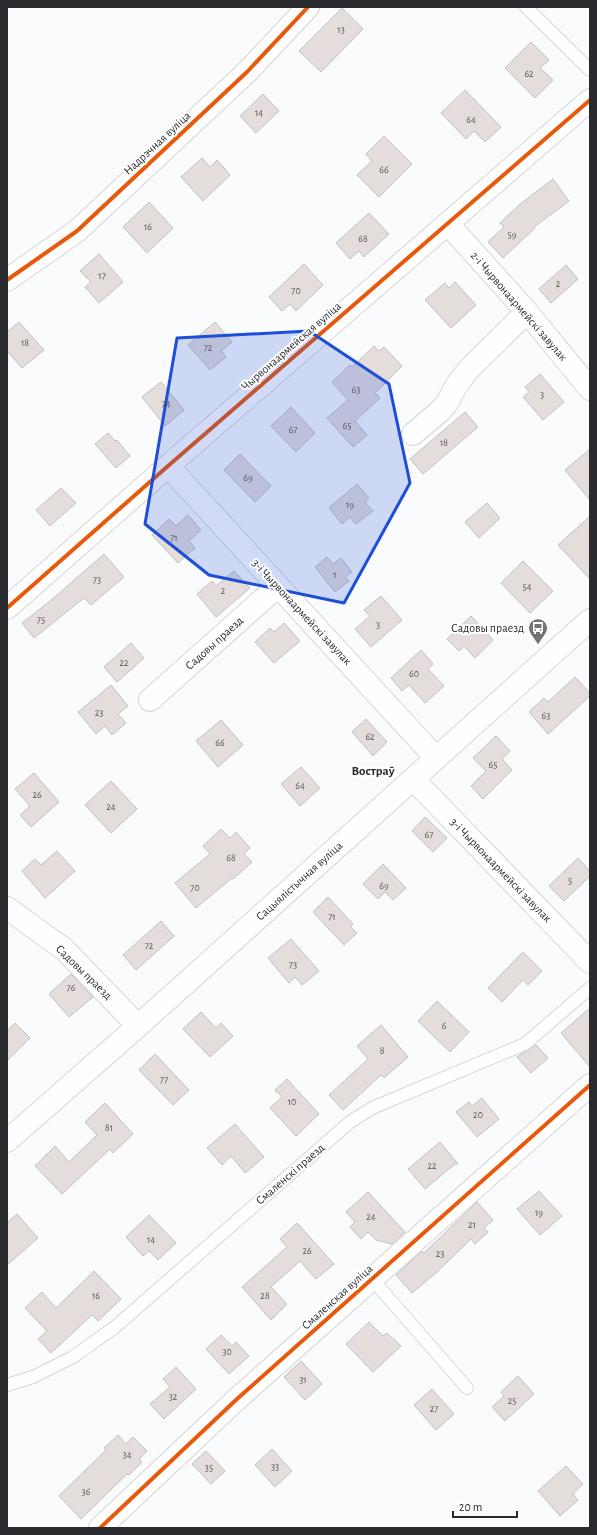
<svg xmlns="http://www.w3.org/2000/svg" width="597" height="1535" font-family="'Alegreya Sans',sans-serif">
	<rect width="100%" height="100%" fill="#f9fbfd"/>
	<path fill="#e4dddb" stroke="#c1c1c1" d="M 342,8 L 363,29 L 321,72 L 299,51 Z
		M 531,42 L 549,60 L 540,68 L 553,80 L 535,98 L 505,68 Z
		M 465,90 L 501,127 L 485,142 L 474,131 L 466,139 L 441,113 Z
		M 263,94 L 279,111 L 256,133 L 240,116 Z
		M 384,136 L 412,164 L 379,197 L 357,175 L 372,161 L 366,154 Z
		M 202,158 L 210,167 L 217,160 L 230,175 L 203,201 L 181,177 Z
		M 553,179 L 569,201 L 534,227 L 535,228 L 503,258 L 488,242 L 504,227 L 500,223 L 519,205 Z
		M 149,202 L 173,228 L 147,253 L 123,227 Z
		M 369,213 L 389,234 L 364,257 L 359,251 L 350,259 L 336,243 Z
		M 99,254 L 123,282 L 99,303 L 85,287 L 91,282 L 80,271 Z
		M 304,264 L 323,285 L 296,311 L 290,304 L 282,311 L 269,297 Z
		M 566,265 L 578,279 L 551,303 L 539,289 Z
		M 455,282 L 476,305 L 451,328 L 425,300 L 445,283 L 449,288 Z
		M 19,322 L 44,350 L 22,368 L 7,351 L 7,332 Z
		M 215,322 L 232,342 L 221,351 L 226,357 L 210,370 L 188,345 Z
		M 374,346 L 379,351 L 384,347 L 402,366 L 375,393 L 380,398 L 355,421 L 367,435 L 353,447 L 327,418 L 348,400 L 332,382 L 350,365 L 352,367 Z
		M 540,374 L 564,402 L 543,420 L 523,397 L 529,392 L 525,387 Z
		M 161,382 L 184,410 L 165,426 L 142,397 Z
		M 291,407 L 315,433 L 296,452 L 271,426 Z
		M 465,412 L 478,427 L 423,474 L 410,459 Z
		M 108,433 L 115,441 L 117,440 L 130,456 L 116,468 L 95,444 Z
		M 590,449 L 590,500 L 565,470 Z
		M 240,454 L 271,486 L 255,502 L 224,470 Z
		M 357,484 L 369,498 L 365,502 L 373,511 L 356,524 L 350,517 L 342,524 L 329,508 Z
		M 61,488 L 76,503 L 50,526 L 36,510 Z
		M 487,503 L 500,518 L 479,538 L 465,522 Z
		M 188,515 L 201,530 L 189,541 L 195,548 L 178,563 L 152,535 L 169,519 L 176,526 Z
		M 590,516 L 590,579 L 558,545 Z
		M 104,554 L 124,577 L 91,605 L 84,598 L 34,638 L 22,623 L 49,602 Z
		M 327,557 L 333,564 L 341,558 L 352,572 L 345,577 L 349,581 L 335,592 L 315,567 Z
		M 523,561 L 553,591 L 530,613 L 501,583 Z
		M 234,571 L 250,588 L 216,617 L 197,594 L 212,581 L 216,586 Z
		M 381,596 L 402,620 L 371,647 L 355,629 L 370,616 L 364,610 Z
		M 471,616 L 493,640 L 475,658 L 464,646 L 459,651 L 447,639 Z
		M 284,623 L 300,641 L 274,663 L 255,642 L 270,628 L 274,632 Z
		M 131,643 L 144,658 L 117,682 L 104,667 Z
		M 421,650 L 433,664 L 428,669 L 444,686 L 425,703 L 409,685 L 402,691 L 391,678 Z
		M 575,677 L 590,693 L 590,696 L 548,734 L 529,712 L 544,698 L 548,702 Z
		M 111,685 L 128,706 L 118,714 L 126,723 L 112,735 L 105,726 L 96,734 L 78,712 Z
		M 366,719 L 387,742 L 373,756 L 352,732 Z
		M 221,720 L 243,745 L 218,767 L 196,741 Z
		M 496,736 L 510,751 L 502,759 L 512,770 L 483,799 L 471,786 L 486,771 L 473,758 Z
		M 301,767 L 320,788 L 300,806 L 281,784 Z
		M 34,773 L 59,802 L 31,827 L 20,815 L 30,806 L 15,789 Z
		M 111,781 L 137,809 L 111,833 L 85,805 Z
		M 425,817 L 447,838 L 433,852 L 412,831 Z
		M 221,829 L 230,838 L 236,832 L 250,848 L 244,854 L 252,862 L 233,879 L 232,878 L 196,908 L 175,883 L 210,854 L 203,846 Z
		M 57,851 L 75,871 L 45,898 L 22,871 L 35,859 L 41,865 Z
		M 578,858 L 590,871 L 590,876 L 564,901 L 549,886 Z
		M 383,864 L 406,888 L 393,900 L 385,892 L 378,899 L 363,884 Z
		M 328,897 L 353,924 L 350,926 L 357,933 L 344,945 L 313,912 Z
		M 161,921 L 174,936 L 136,970 L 123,955 Z
		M 291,939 L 319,971 L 302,985 L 295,977 L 289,983 L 268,958 Z
		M 523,952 L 542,971 L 528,985 L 523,980 L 502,1002 L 488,988 Z
		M 71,974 L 93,997 L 69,1017 L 49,994 Z
		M 437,1001 L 469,1032 L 450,1052 L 418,1021 Z
		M 590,1008 L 590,1067 L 561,1033 Z
		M 201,1012 L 216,1028 L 221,1023 L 233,1036 L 210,1057 L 183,1029 Z
		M 15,1023 L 30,1038 L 7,1061 L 7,1031 Z
		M 381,1025 L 408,1057 L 384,1078 L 381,1075 L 343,1110 L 329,1095 L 368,1059 L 357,1046 Z
		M 536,1045 L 548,1058 L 531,1073 L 517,1057 Z
		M 155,1054 L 189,1090 L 173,1105 L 139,1070 Z
		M 287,1079 L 319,1114 L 296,1136 L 270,1108 L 282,1097 L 275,1090 Z
		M 482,1098 L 499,1119 L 477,1137 L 456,1112 L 469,1102 L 472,1106 Z
		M 105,1103 L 133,1134 L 113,1153 L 110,1149 L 62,1194 L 35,1166 L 55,1146 L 69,1162 L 97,1135 L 85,1122 Z
		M 235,1124 L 264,1157 L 245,1173 L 231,1156 L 222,1165 L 207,1148 Z
		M 440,1142 L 458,1164 L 455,1164 L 425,1189 L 408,1169 Z
		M 539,1191 L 562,1216 L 540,1235 L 517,1209 Z
		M 368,1192 L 405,1232 L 392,1244 L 376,1240 L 368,1232 L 361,1239 L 350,1227 L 355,1222 L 346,1212 Z
		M 477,1202 L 493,1220 L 484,1228 L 488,1232 L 475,1244 L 471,1239 L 437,1272 L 412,1293 L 396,1275 L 422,1251 L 424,1253 Z
		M 17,1214 L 38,1238 L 7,1265 L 7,1223 Z
		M 149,1215 L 176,1243 L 158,1260 L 149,1251 L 143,1256 L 126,1237 Z
		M 297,1223 L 334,1264 L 316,1279 L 300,1261 L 271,1287 L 287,1304 L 271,1320 L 242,1287 L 287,1247 L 280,1239 Z
		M 94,1271 L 121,1299 L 98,1321 L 92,1315 L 51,1353 L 38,1339 L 47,1331 L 25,1308 L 42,1292 L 56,1308 Z
		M 369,1322 L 383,1336 L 387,1333 L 401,1346 L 373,1372 L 346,1344 Z
		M 221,1335 L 232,1346 L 236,1342 L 249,1356 L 229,1374 L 206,1349 Z
		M 301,1361 L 322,1384 L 305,1400 L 284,1377 Z
		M 176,1367 L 196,1389 L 164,1419 L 150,1404 L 170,1387 L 163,1379 Z
		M 518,1376 L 534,1394 L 505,1421 L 492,1407 L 504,1396 L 501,1392 Z
		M 432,1389 L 454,1414 L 436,1430 L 414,1405 Z
		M 118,1435 L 126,1444 L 133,1437 L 147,1451 L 139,1459 L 142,1462 L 129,1475 L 127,1474 L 81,1519 L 59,1496 L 106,1450 L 104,1448 Z
		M 272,1449 L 292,1471 L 275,1487 L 255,1465 Z
		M 206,1451 L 225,1471 L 211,1484 L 192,1464 Z
		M 566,1466 L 583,1484 L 573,1494 L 578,1500 L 560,1516 L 538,1491 Z"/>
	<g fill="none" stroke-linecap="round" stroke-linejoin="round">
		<defs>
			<path id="service" d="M 526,7 L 590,70
				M 372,1279 L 467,1388
				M 7,1385 L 33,1377 L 73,1357 L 115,1327 L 350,1122 L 372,1108 L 525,1044 L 590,988"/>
			<path id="minor" d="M 448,224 L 527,312 L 590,389
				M 7,280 L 77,231 L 247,72 L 308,7
				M 413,434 L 440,411 L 447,403 L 456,386 L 469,369 L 527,312
				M 168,466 L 436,758
				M 7,608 L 168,466 L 590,100
				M 150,700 L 278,586
				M 413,779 L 590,962
				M 7,908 L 65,950 L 138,1026
				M 100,1528 L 237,1399 L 590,1085"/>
			<path id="secondary" d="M 7,1141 L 138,1026 L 590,620"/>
		</defs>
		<use href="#service" stroke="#d4d6d8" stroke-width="14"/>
		<use href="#minor" stroke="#d4d6d8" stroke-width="24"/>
		<use href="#secondary" stroke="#d4d6d8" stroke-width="24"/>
		<use href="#service" stroke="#fefeff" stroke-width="12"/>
		<use href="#minor" stroke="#fefeff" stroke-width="22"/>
		<use href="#secondary" stroke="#fefeff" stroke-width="22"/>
		<defs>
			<path id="cycleway" d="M 7,280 L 77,231 L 247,72 L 308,7
				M 7,608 L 168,466 L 590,100
				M 100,1528 L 237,1399 L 590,1085"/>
		</defs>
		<use href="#cycleway" stroke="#fff" stroke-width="6"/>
		<use href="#cycleway" stroke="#e8590c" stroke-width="4"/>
	</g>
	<path fill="#1d4ed8" fill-opacity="0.2" stroke="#1d4ed8" stroke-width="3" stroke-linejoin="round" d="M 309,331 L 389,384 L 410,483 L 344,603 L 209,575 L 145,524 L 177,338 Z"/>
	<defs>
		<symbol id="bus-pin" viewBox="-11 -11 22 30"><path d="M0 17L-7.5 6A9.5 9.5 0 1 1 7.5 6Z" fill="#717376" stroke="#fff"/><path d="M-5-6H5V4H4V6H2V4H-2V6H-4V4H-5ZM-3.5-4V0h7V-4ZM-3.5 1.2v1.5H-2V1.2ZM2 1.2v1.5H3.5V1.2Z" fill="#fff"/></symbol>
	</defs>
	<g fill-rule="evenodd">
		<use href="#bus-pin" x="527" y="617" width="22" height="30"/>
	</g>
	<g text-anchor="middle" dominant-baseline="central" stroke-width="4" stroke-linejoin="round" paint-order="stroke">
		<g font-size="10" fill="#575758">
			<text x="341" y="30">13</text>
			<text x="529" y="74">62</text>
			<text x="259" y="113">14</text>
			<text x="471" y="120">64</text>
			<text x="384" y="170">66</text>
			<text x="148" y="227">16</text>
			<text x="512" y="235">59</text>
			<text x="363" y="239">68</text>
			<text x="102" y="276">17</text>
			<text x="558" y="284">2</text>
			<text x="296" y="291">70</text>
			<text x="25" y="343">18</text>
			<text x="208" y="348">72</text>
			<text x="356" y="390">63</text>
			<text x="542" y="395">3</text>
			<text x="166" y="404">74</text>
			<text x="347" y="426">65</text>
			<text x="293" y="430">67</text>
			<text x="444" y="443">18</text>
			<text x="248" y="478">69</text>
			<text x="350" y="505">19</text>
			<text x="174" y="538">71</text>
			<text x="335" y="575">1</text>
			<text x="97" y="580">73</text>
			<text x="527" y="587">54</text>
			<text x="223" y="591">2</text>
			<text x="41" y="620">75</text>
			<text x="378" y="625">3</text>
			<text x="124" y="663">22</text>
			<text x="414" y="674">60</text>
			<text x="99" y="713">23</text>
			<text x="546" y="716">63</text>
			<text x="370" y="737">62</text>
			<text x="220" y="743">66</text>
			<text x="493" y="765">65</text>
			<text x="300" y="786">64</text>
			<text x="37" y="795">26</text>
			<text x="111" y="807">24</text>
			<text x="429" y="835">67</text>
			<text x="231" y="858">68</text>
			<text x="570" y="881">5</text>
			<text x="384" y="886">69</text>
			<text x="195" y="888">70</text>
			<text x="332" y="917">71</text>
			<text x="149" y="946">72</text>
			<text x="293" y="965">73</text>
			<text x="71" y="988">76</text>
			<text x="444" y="1026">6</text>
			<text x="382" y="1051">8</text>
			<text x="164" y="1080">77</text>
			<text x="292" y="1102">10</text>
			<text x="478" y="1115">20</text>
			<text x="109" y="1128">81</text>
			<text x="432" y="1166">22</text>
			<text x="539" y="1213">19</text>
			<text x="371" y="1217">24</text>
			<text x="472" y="1225">21</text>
			<text x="151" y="1240">14</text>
			<text x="307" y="1251">26</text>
			<text x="440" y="1254">23</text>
			<text x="96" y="1296">16</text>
			<text x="265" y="1296">28</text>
			<text x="227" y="1352">30</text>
			<text x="303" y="1380">31</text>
			<text x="173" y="1397">32</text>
			<text x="512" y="1401">25</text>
			<text x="434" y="1409">27</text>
			<text x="127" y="1455">34</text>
			<text x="275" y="1467">33</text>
			<text x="209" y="1468">35</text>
			<text x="86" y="1492">36</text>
		</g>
		<g font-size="12" fill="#282a2d" stroke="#fff">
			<text transform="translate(157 143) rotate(-43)">Надрэчная вуліца</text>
			<text transform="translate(519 306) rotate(49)">2-і Чырвонаармейскі завулак</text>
			<text transform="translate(291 346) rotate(-41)">Чырвонаармейская вуліца</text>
			<text transform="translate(302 612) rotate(47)">3-і Чырвонаармейскі завулак</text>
			<text transform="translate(214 643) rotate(-42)">Садовы праезд</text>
			<text transform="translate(501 870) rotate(46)">3-і Чырвонаармейскі завулак</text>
			<text transform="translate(299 881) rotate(-42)">Сацыялістычная вуліца</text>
			<text transform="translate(84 972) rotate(44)">Садовы праезд</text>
			<text transform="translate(290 1174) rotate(-41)">Смаленскі праезд</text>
			<text transform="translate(337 1297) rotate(-42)">Смаленская вуліца</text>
		</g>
		<g font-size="12" fill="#282a2d" stroke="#fff" text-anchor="end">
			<text x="524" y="628">Садовы праезд</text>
		</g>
		<g font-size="13" font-weight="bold" fill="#282a2d" stroke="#fff">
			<text x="373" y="771">Востраў</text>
		</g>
	</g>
	<rect width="597" height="1535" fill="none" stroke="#282a2d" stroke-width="16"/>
	<path d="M453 1511v6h64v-6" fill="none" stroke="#282a2d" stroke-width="2"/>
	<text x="459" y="1511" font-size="12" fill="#282a2d" stroke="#ffffff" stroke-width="3" paint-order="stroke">20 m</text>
</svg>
